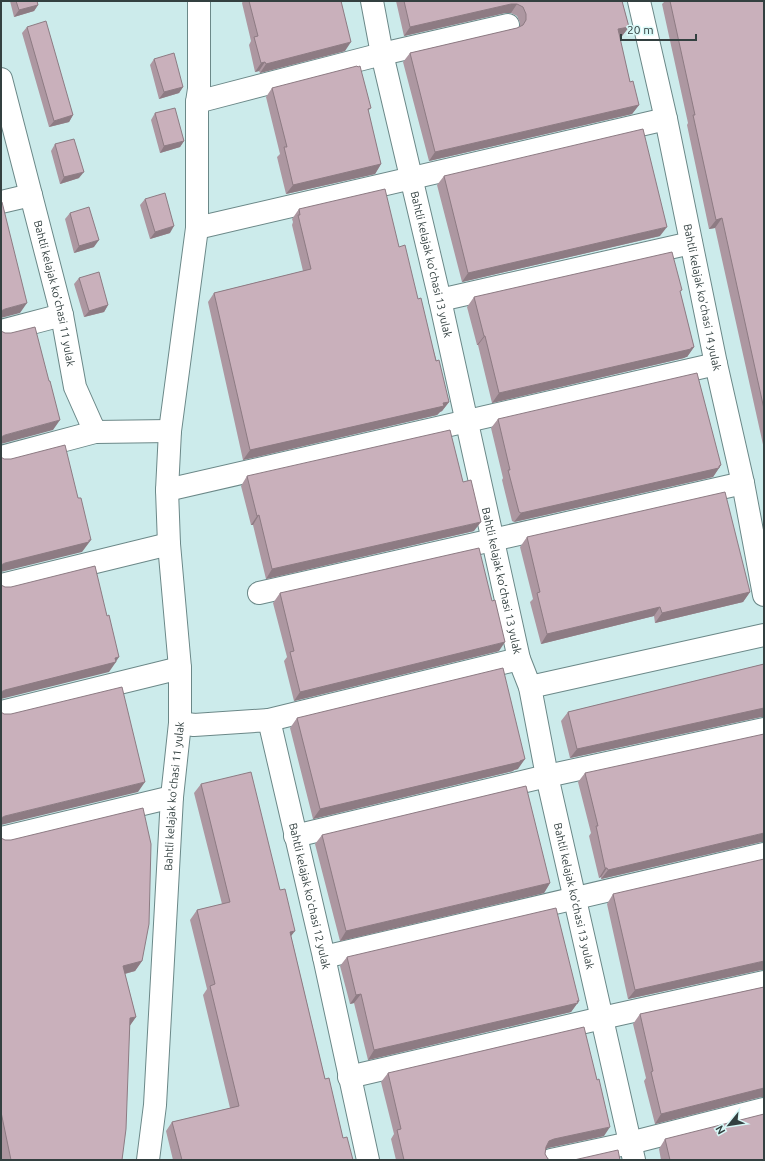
<svg xmlns="http://www.w3.org/2000/svg" width="765" height="1161" font-family="Ubuntu,sans-serif">
	<rect width="100%" height="100%" fill="#ccebeb"/>
	<g fill="none" stroke-linecap="round" stroke-linejoin="round">
		<defs>
			<g id="minor">
				<path id="s1" d="M 372,1 L 382,54 L 440,300 L 519,659 L 530,687 L 547,776 L 634,1160"/>
				<path id="s2" d="M 639,1 L 666,119 L 716,364 L 743,483 L 764,595"/>
				<path id="s3" d="M 1,79 L 62,315 L 75,387 L 95,432 L 170,431"/>
				<path d="M 197,102 L 382,54 L 508,25"/>
				<path d="M 1,202 L 31,195"/>
				<path d="M 197,228 L 666,119"/>
				<path d="M 440,300 L 691,243"/>
				<path d="M 1,331 L 62,315"/>
				<path d="M 1,457 L 95,432"/>
				<path d="M 167,490 L 716,364"/>
				<path d="M 1,585 L 169,544"/>
				<path d="M 259,593 L 743,483"/>
				<path d="M 530,687 L 764,635"/>
				<path d="M 1,712 L 180,668"/>
				<path d="M 269,720 L 519,659"/>
				<path id="s4" d="M 180,723 L 194,725 L 269,720 L 324,957 L 368,1160"/>
				<path d="M 295,836 L 547,776 L 764,729"/>
				<path d="M 1,838 L 172,797"/>
				<path d="M 324,957 L 764,854"/>
				<path d="M 349,1077 L 602,1018 L 764,982"/>
				<path id="s5" d="M 148,1160 L 155,1105 L 172,797 L 180,723 L 180,668 L 169,544 L 167,490 L 170,431 L 197,228 L 197,102 L 199,89 L 199,1"/>
				<path d="M 551,1160 L 630,1143 L 764,1109"/>
			</g>
		</defs>
		<use href="#minor" stroke="#6b8888" stroke-width="24"/>
		<use href="#minor" stroke="#fff" stroke-width="22"/>
	</g>
	<path fill="#ad97a1" d="M 10,1 L 37,1 L 38,5 L 34,11 L 14,17 Z
		M 243,1 L 342,1 L 341,3 L 345,51 L 260,73 L 259,71 L 255,72 L 249,45 L 251,41 L 242,3 Z
		M 396,1 L 622,1 L 629,27 L 622,36 L 619,36 L 630,82 L 639,105 L 632,114 L 429,161 L 403,62 L 410,53 L 517,28 L 520,27 L 520,23 L 517,16 L 511,13 L 505,13 L 404,36 Z
		M 665,1 L 764,1 L 764,449 L 715,228 L 709,229 L 687,125 L 688,123 L 662,4 Z
		M 27,27 L 73,115 L 69,122 L 49,127 L 22,33 Z
		M 154,59 L 183,87 L 179,93 L 159,99 L 150,65 Z
		M 272,88 L 371,108 L 368,111 L 381,164 L 375,174 L 286,194 L 277,157 L 280,154 L 266,97 Z
		M 155,113 L 184,141 L 180,147 L 160,153 L 151,120 Z
		M 55,144 L 79,178 L 60,184 L 51,151 Z
		M 444,176 L 660,236 L 462,282 L 437,185 Z
		M 145,199 L 170,233 L 150,239 L 140,205 Z
		M 299,209 L 399,247 L 418,299 L 449,402 L 442,411 L 440,412 L 437,415 L 243,460 L 208,302 L 214,293 L 303,271 L 292,225 L 293,222 L 292,219 Z
		M 70,213 L 94,247 L 74,253 L 65,219 Z
		M 79,278 L 108,305 L 104,312 L 84,317 L 74,284 Z
		M 680,293 L 694,347 L 687,357 L 686,357 L 684,358 L 492,403 L 478,345 L 477,345 L 467,307 L 474,297 Z
		M 498,419 L 721,465 L 713,477 L 514,522 L 512,521 L 502,480 L 503,478 L 491,428 Z
		M 247,476 L 474,531 L 266,579 L 253,525 L 251,525 L 241,486 Z
		M 527,537 L 750,592 L 743,602 L 655,623 L 654,616 L 541,644 L 530,602 L 533,599 L 520,547 Z
		M 280,593 L 499,651 L 294,701 L 284,661 L 287,657 L 273,603 Z
		M 764,664 L 764,717 L 761,717 L 570,758 L 561,721 L 568,712 Z
		M 297,718 L 518,769 L 514,770 L 513,771 L 313,819 L 290,728 Z
		M 585,773 L 761,842 L 601,879 L 601,877 L 599,878 L 589,836 L 591,833 L 578,782 Z
		M 201,784 L 291,936 L 325,1079 L 343,1138 L 353,1160 L 173,1160 L 166,1131 L 172,1122 L 230,1108 L 203,995 L 207,989 L 190,920 L 197,910 L 222,904 L 194,793 Z
		M 322,835 L 550,883 L 544,893 L 340,941 L 315,844 Z
		M 1,838 L 142,961 L 135,971 L 125,974 L 136,1017 L 130,1025 L 122,1160 L 2,1160 L 1,1155 Z
		M 613,894 L 761,970 L 628,999 L 607,904 Z
		M 347,957 L 579,1001 L 571,1012 L 368,1060 L 354,1003 L 350,1004 L 340,966 Z
		M 764,987 L 764,1097 L 761,1097 L 655,1124 L 644,1081 L 646,1078 L 633,1024 L 640,1014 Z
		M 388,1073 L 604,1136 L 548,1148 L 546,1149 L 545,1154 L 548,1159 L 550,1160 L 396,1160 L 391,1139 L 394,1134 L 381,1082 Z
		M 665,1139 L 764,1160 L 661,1160 L 659,1149 Z"/>
	<path fill="#8d7b83" d="M 511,4 L 517,4 L 511,13 L 505,13 L 404,36 L 410,27 Z
		M 38,5 L 34,11 L 14,17 L 19,10 Z
		M 629,27 L 622,36 L 611,38 L 618,29 Z
		M 351,42 L 345,51 L 260,73 L 266,64 Z
		M 265,62 L 259,71 L 255,72 L 261,63 Z
		M 183,87 L 179,93 L 159,99 L 164,92 Z
		M 639,105 L 632,114 L 429,161 L 435,152 Z
		M 73,115 L 69,122 L 49,127 L 54,121 Z
		M 184,141 L 180,147 L 160,153 L 164,146 Z
		M 381,164 L 375,174 L 286,194 L 293,185 Z
		M 84,172 L 79,178 L 60,184 L 64,177 Z
		M 722,218 L 715,228 L 709,229 L 716,220 Z
		M 174,226 L 170,233 L 150,239 L 155,232 Z
		M 667,227 L 660,236 L 462,282 L 468,273 Z
		M 99,240 L 94,247 L 74,253 L 79,246 Z
		M 27,303 L 20,313 L 1,318 L 1,311 L 5,309 Z
		M 108,305 L 104,312 L 84,317 L 89,311 Z
		M 484,336 L 485,336 L 478,345 L 477,345 Z
		M 694,347 L 687,357 L 686,357 L 684,358 L 492,403 L 499,393 Z
		M 449,402 L 442,411 L 440,412 L 437,415 L 243,460 L 250,450 Z
		M 60,420 L 53,430 L 1,444 L 1,437 L 5,435 Z
		M 721,465 L 713,477 L 514,522 L 521,513 Z
		M 259,515 L 253,525 L 251,525 L 257,516 Z
		M 481,522 L 474,531 L 266,579 L 272,569 Z
		M 91,540 L 82,552 L 1,572 L 1,565 L 5,563 Z
		M 750,592 L 743,602 L 655,623 L 662,613 Z
		M 660,607 L 654,616 L 541,644 L 547,634 Z
		M 505,642 L 499,651 L 294,701 L 300,692 Z
		M 119,657 L 115,663 L 116,662 L 109,672 L 1,699 L 1,692 L 5,690 Z
		M 764,708 L 764,717 L 761,717 L 570,758 L 577,749 Z
		M 525,759 L 518,769 L 514,770 L 513,771 L 313,819 L 320,809 Z
		M 145,782 L 138,792 L 1,825 L 1,818 L 5,816 Z
		M 764,833 L 764,842 L 761,842 L 601,879 L 608,870 Z
		M 605,868 L 607,868 L 601,877 L 599,878 Z
		M 550,883 L 544,893 L 340,941 L 346,931 Z
		M 295,931 L 288,940 L 290,932 Z
		M 142,961 L 135,971 L 116,976 L 123,966 Z
		M 764,961 L 764,970 L 761,970 L 628,999 L 635,990 Z
		M 361,994 L 354,1003 L 350,1004 L 356,995 Z
		M 579,1001 L 571,1012 L 368,1060 L 374,1050 Z
		M 136,1017 L 129,1027 L 130,1018 Z
		M 764,1088 L 764,1097 L 761,1097 L 655,1124 L 661,1114 Z
		M 610,1127 L 604,1136 L 548,1148 L 543,1151 L 549,1141 L 554,1139 Z"/>
	<path fill="#c9b0bb" stroke="#8d7b83" d="M 16,1 L 37,1 L 38,5 L 19,10 Z
		M 249,1 L 341,1 L 351,42 L 266,64 L 265,62 L 261,63 L 254,37 L 258,36 Z
		M 404,1 L 622,1 L 629,27 L 618,29 L 630,82 L 633,81 L 639,105 L 435,152 L 410,53 L 517,28 L 523,25 L 526,20 L 526,14 L 523,7 L 517,4 L 511,4 L 410,27 Z
		M 670,1 L 764,1 L 764,409 L 722,218 L 716,220 L 693,115 L 695,115 Z
		M 46,21 L 73,115 L 54,121 L 27,27 Z
		M 174,53 L 183,87 L 164,92 L 154,59 Z
		M 357,66 L 358,67 L 360,66 L 371,108 L 368,109 L 381,164 L 293,185 L 284,147 L 287,147 L 272,88 Z
		M 175,108 L 184,141 L 164,146 L 155,113 Z
		M 643,129 L 667,227 L 468,273 L 444,176 Z
		M 74,139 L 84,172 L 64,177 L 55,144 Z
		M 385,189 L 399,247 L 405,245 L 418,299 L 421,298 L 436,361 L 439,360 L 449,402 L 443,403 L 444,406 L 250,450 L 214,293 L 311,269 L 298,215 L 300,215 L 299,209 Z
		M 165,193 L 174,226 L 155,232 L 145,199 Z
		M 1,202 L 2,202 L 27,303 L 5,309 L 1,311 Z
		M 89,207 L 99,240 L 79,246 L 70,213 Z
		M 672,252 L 682,290 L 680,291 L 694,347 L 691,348 L 691,349 L 499,393 L 485,336 L 484,336 L 474,297 Z
		M 99,272 L 108,305 L 89,311 L 79,278 Z
		M 35,327 L 49,381 L 50,381 L 60,420 L 5,435 L 1,437 L 1,331 L 5,333 L 11,333 Z
		M 697,373 L 721,465 L 719,466 L 719,468 L 521,513 L 519,512 L 508,470 L 510,470 L 498,419 Z
		M 450,430 L 463,482 L 471,480 L 481,522 L 272,569 L 259,515 L 257,516 L 247,476 Z
		M 65,445 L 78,498 L 81,498 L 91,540 L 89,540 L 89,542 L 5,563 L 1,565 L 1,457 L 4,459 L 11,459 Z
		M 725,492 L 750,592 L 662,613 L 660,607 L 547,634 L 537,593 L 540,592 L 527,537 Z
		M 479,548 L 492,601 L 495,600 L 505,642 L 300,692 L 290,652 L 294,651 L 280,593 Z
		M 95,566 L 107,616 L 109,615 L 119,657 L 115,658 L 116,662 L 5,690 L 1,692 L 1,585 L 5,587 L 11,587 Z
		M 764,664 L 764,708 L 577,749 L 568,712 Z
		M 503,668 L 525,759 L 520,761 L 520,762 L 320,809 L 297,718 Z
		M 122,687 L 145,782 L 5,816 L 1,818 L 1,712 L 4,714 L 11,714 Z
		M 764,734 L 764,833 L 608,870 L 607,868 L 605,868 L 596,826 L 598,826 L 585,773 Z
		M 251,772 L 280,890 L 285,889 L 295,931 L 290,932 L 325,1079 L 329,1078 L 343,1138 L 347,1137 L 353,1160 L 182,1160 L 172,1122 L 239,1106 L 210,986 L 215,984 L 197,910 L 230,902 L 201,784 Z
		M 526,786 L 550,883 L 346,931 L 322,835 Z
		M 143,808 L 151,844 L 149,924 L 142,961 L 123,966 L 136,1017 L 130,1018 L 126,1129 L 122,1160 L 11,1160 L 1,1112 L 1,838 L 5,840 L 11,840 Z
		M 764,859 L 764,961 L 635,990 L 613,894 Z
		M 556,908 L 579,1001 L 577,1001 L 578,1003 L 374,1050 L 361,994 L 356,995 L 347,957 Z
		M 764,987 L 764,1088 L 661,1114 L 651,1072 L 653,1071 L 640,1014 Z
		M 584,1027 L 597,1080 L 599,1079 L 610,1127 L 554,1139 L 549,1141 L 546,1147 L 545,1154 L 548,1159 L 550,1160 L 404,1160 L 397,1130 L 401,1129 L 388,1073 Z
		M 764,1114 L 764,1160 L 670,1160 L 665,1139 Z
		M 618,1150 L 620,1160 L 574,1160 Z"/>
	<g text-anchor="middle" dominant-baseline="central" stroke-width="3.5" stroke-linejoin="round" paint-order="stroke">
		<g font-size="11" fill="#334040" stroke="#d9f9f8">
			<text stroke="none"><textPath href="#s1" startOffset="270">Bahtli kelajak ko'chasi 13 yulak</textPath></text>
			<text stroke="none"><textPath href="#s3" startOffset="221">Bahtli kelajak ko'chasi 11 yulak</textPath></text>
			<text stroke="none"><textPath href="#s2" startOffset="303">Bahtli kelajak ko'chasi 14 yulak</textPath></text>
			<text stroke="none"><textPath href="#s1" startOffset="594">Bahtli kelajak ko'chasi 13 yulak</textPath></text>
			<text stroke="none"><textPath href="#s5" startOffset="365">Bahtli kelajak ko'chasi 11 yulak</textPath></text>
			<text stroke="none"><textPath href="#s1" startOffset="918">Bahtli kelajak ko'chasi 13 yulak</textPath></text>
			<text stroke="none"><textPath href="#s4" startOffset="270">Bahtli kelajak ko'chasi 12 yulak</textPath></text>
		</g>
	</g>
	<rect width="765" height="1161" fill="none" stroke="#334040" stroke-width="4"/>
	<g transform="translate(729 1125) rotate(240)" stroke="#d9f9f8" stroke-width="3" paint-order="stroke">
	<path d="M0-3L7 15L0 10L-7 15Z" fill="#334040"/>
	<text y="-6" font-size="11" font-weight="bold" text-anchor="middle" fill="#334040">N</text>
	</g>
	<path d="M621 34v6h75v-6" fill="none" stroke="#334040" stroke-width="2"/>
	<text x="627" y="34" font-size="12" fill="#334040" stroke="#d9f9f8" stroke-width="3" paint-order="stroke">20 m</text>
</svg>
